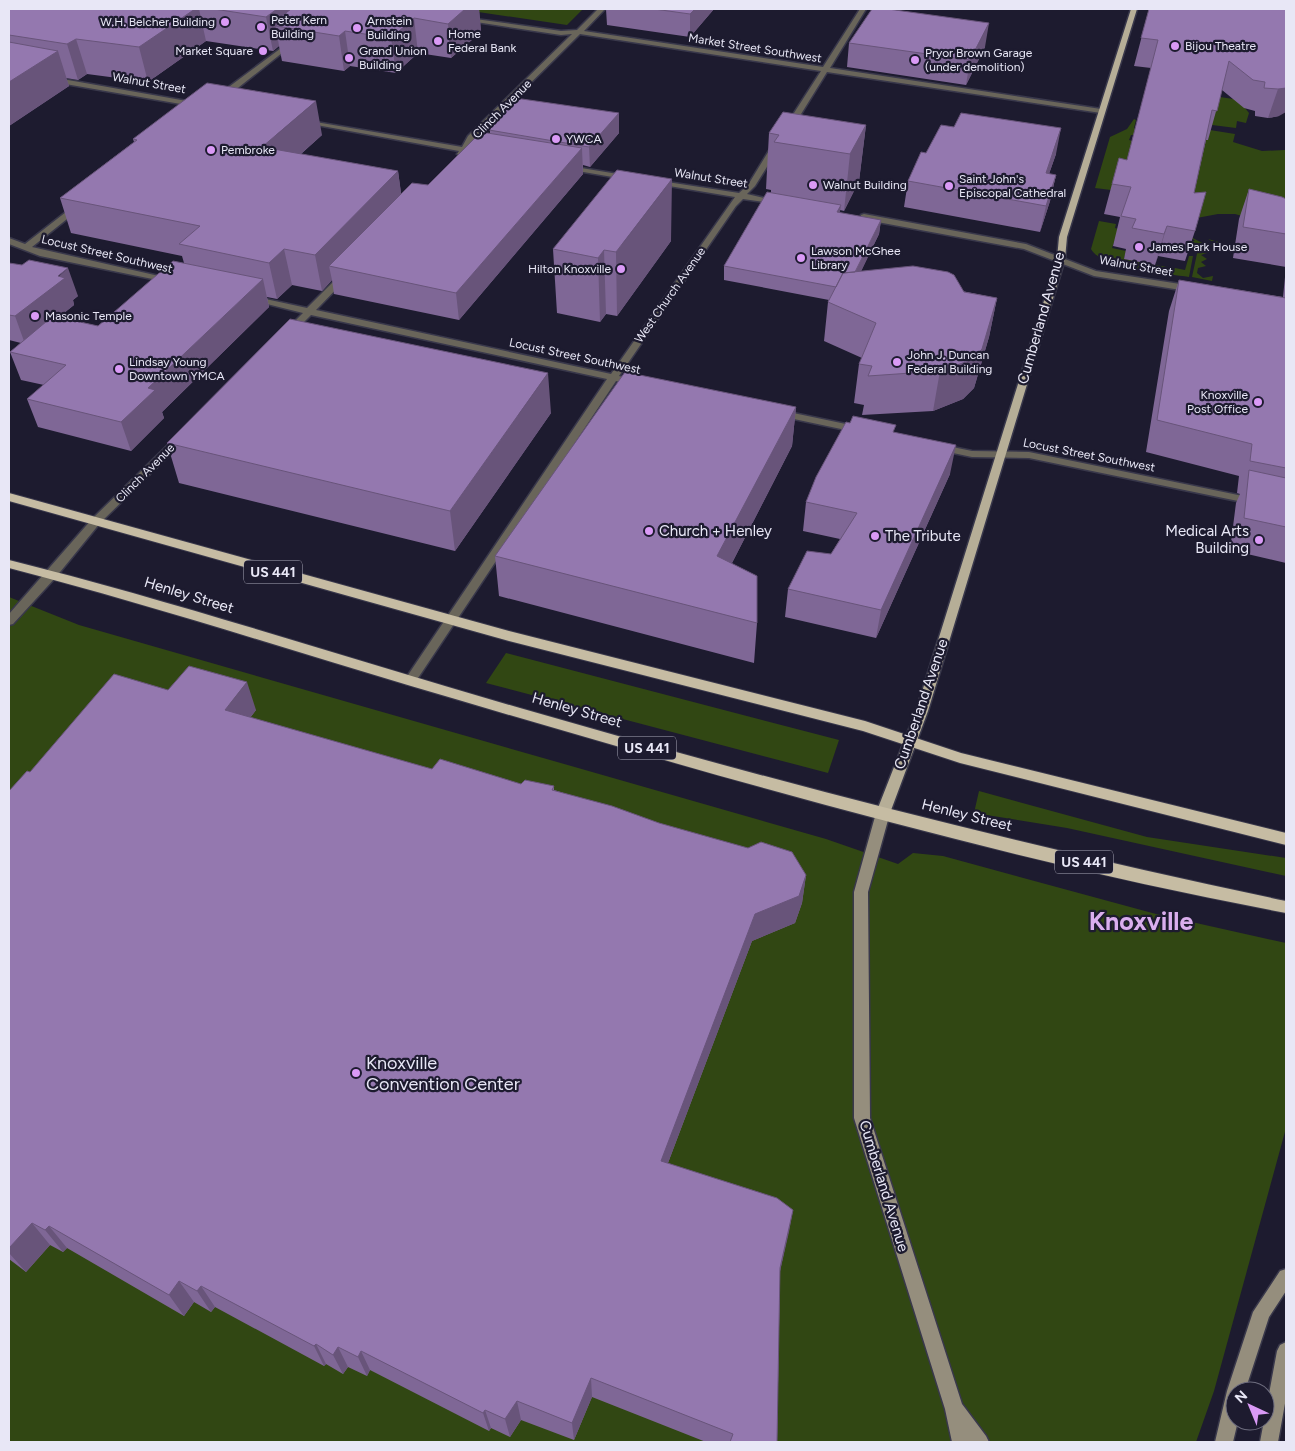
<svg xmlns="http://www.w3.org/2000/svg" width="1295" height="1451" font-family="Figtree,sans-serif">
	<rect width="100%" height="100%" fill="#1d1b2f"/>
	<path fill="#314713" d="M 458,9 L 583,9 L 567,25 Z
		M 1213,96 L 1254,102 L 1245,108 L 1249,113 L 1246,123 L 1237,121 L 1236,128 L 1212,125 Z
		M 1134,119 L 1136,120 L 1134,128 L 1136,129 L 1134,135 L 1131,135 L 1129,140 L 1133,141 L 1123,176 L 1111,190 L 1095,188 L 1110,137 L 1127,129 Z
		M 1210,130 L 1235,134 L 1233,142 L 1262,151 L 1285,150 L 1286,144 L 1286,228 L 1235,214 L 1218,214 L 1186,220 L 1203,139 L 1208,140 Z
		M 1099,221 L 1116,224 L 1115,228 L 1119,229 L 1112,248 L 1126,251 L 1124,259 L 1167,267 L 1168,270 L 1173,271 L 1175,268 L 1185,270 L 1189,256 L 1193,256 L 1189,277 C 1166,273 1103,270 1091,249 Z
		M 1189,236 L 1208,246 L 1215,243 L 1208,239 L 1219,242 L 1203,250 L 1207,253 L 1201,255 L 1207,259 L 1201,262 L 1206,266 L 1198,268 L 1197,273 L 1203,278 L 1213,276 L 1212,281 L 1192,277 L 1198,249 L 1195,245 L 1174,241 L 1195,241 Z
		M 9,597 L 79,625 L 826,839 L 898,864 L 913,853 L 943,856 L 1156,914 L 1286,943 L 1286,1128 L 1214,1391 L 1196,1442 L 9,1442 Z
		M 506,653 L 839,740 L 828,773 L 486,683 Z
		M 979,791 L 1147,837 L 1286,858 L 1286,876 L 1067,828 L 974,813 Z"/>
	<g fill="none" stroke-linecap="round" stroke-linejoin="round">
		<defs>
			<path id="tertiary" d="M 598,9 L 605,9 L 584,31 L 823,67 L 860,9 L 866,9 L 830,68 L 1101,109 L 1105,111 L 1101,113 L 827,72 L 793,127 L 789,129 L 785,127 L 821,71 L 580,34 L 474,139 L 469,148 L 482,150 L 482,154 L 466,152 L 461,156 L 457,154 L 459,151 L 300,122 L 304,120 L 462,147 L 468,136 L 572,34 L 561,35 L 463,20 L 461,19 L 461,17 L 561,31 L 577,30 Z
				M 292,40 L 297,41 L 224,99 L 218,99 L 218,95 Z
				M 51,77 L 198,103 L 202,105 L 198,107 L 48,81 L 47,79 Z
				M 773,144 L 780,146 L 755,186 L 747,194 L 782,202 L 778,204 L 743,199 L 736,206 L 619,376 L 640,382 L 635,385 L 616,381 L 414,684 L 406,684 L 404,681 L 406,678 L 607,379 L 311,315 L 292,334 L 289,335 L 284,332 L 303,313 L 247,299 L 252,296 L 307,308 L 342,273 L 348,273 L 348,277 L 316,310 L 611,374 L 735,197 L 657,184 L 653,182 L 654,180 L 739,193 L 748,185 Z
				M 563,165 L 630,176 L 634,178 L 630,180 L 566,169 L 563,169 Z
				M 75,205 L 82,207 L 32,247 L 172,279 L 172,283 L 40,256 L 9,244 L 9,238 L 25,244 Z
				M 864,214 L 1026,244 L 1096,271 L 1193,286 L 1197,289 L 1193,292 L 1094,276 L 1024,249 L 861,219 L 861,215 Z
				M 779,410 L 860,427 L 865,430 L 860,433 L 775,415 L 774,413 Z
				M 180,436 L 184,437 L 184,441 L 100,523 L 56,577 L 13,624 L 9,625 L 9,614 L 92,519 L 176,437 Z
				M 938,444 L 972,451 L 1029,452 L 1286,505 L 1286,511 L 1029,458 L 972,457 L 934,449 L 934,445 Z"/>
			<path id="secondary" d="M 883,808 L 888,809 L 890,813 L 868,892 L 870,1118 L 962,1404 L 986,1436 L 989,1442 L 952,1442 L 945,1409 L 854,1118 L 854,892 L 876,813 L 878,809 Z
				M 1286,1269 L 1286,1291 L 1269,1317 L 1245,1391 L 1235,1391 L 1235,1421 L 1238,1421 L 1233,1442 L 1215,1442 L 1227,1391 L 1253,1312 L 1280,1271 Z
				M 1286,1342 L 1286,1398 L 1278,1442 L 1260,1442 L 1277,1351 L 1280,1345 Z"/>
			<path id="primary" d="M 1131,9 L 1137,9 L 1067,237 L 1065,259 L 928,711 L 890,813 L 888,817 L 878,817 L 876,813 L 916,711 L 1057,259 L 1059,237 Z"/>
			<path id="trunk" d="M 9,493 L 509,631 L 865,721 L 961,753 L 1286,833 L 1286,845 L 960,763 L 863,731 L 509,641 L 9,501 Z
				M 9,560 C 181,603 349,659 520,708 C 773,781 1028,847 1286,901 L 1286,913 C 990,857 699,771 411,686 C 277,646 144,603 9,568 Z"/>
		</defs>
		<use href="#tertiary" stroke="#39384b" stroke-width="3"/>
		<use href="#secondary" stroke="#39384b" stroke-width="3"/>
		<use href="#primary" stroke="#39384b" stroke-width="3"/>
		<use href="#trunk" stroke="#39384b" stroke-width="2"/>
		<use href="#tertiary" fill="#69655a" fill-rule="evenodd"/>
		<use href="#secondary" fill="#958e7d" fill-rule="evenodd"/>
		<use href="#primary" fill="#b6ae97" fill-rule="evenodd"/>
		<use href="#trunk" fill="#c6bca3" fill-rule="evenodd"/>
	</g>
	<path fill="#7f6796" d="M 9,9 L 479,9 L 481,32 L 451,58 L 418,53 L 396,73 L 350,66 L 344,71 L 282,61 L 279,46 L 273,51 L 206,41 L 148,82 L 87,74 L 78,80 L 66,78 L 69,86 L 9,126 Z
		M 606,9 L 714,9 L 690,37 L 607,25 Z
		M 1149,9 L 1286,9 L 1279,116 L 1268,118 L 1255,116 L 1255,111 L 1244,108 L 1222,90 L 1208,140 L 1206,140 L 1194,193 L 1195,231 L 1185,261 L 1158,256 L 1155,265 L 1124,259 L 1126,249 L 1113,246 L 1120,217 L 1104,214 L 1112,184 L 1127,160 L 1151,68 L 1134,66 Z
		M 849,43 L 985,47 L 966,85 L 847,67 Z
		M 619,113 L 619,133 L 590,167 L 583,165 L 583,174 L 459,320 L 334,294 L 332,280 L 322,291 L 292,285 L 277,299 L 267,297 L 269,307 L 162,412 L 164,418 L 131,451 L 38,427 L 27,399 L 44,385 L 21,380 L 10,352 L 21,343 L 9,340 L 9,263 L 78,296 L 73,300 L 74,305 L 59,317 L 98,326 L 184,263 L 182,256 L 71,233 L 60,198 L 134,142 L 133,139 L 322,135 L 301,154 L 398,171 L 401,194 L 428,185 L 490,133 L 490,125 Z
		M 866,125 L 859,181 L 844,211 L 840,210 L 840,213 L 881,220 L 879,234 L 861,271 L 997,298 L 989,337 L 974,388 L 963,399 L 933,411 L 862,415 L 864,405 L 854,403 L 859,364 L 862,358 L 824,341 L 828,302 L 829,300 L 724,280 L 724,266 L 771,193 L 771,190 L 766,189 L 769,133 Z
		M 926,153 L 1056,154 L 1049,174 L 1056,175 L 1050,201 L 1040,232 L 904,207 L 908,181 Z
		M 1249,189 L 1286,199 L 1286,563 L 1230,550 L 1236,503 L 1240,494 L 1237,493 L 1239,476 L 1146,452 L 1169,311 L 1179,280 L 1283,297 L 1286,267 L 1233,258 L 1239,219 Z
		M 671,241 L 617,316 L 606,314 L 600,322 L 557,313 L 553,249 Z
		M 796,407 L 792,446 L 732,563 L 757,623 L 754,663 L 499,596 L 495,556 Z
		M 551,413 L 455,551 L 179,483 L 167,443 Z
		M 895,433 L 950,474 L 876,638 L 785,617 L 788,589 L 831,554 L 840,539 L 803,531 L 806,502 Z
		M 168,690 L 256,710 L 250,718 L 432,769 L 521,784 L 554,786 L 554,790 L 659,823 L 806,875 L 802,903 L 795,923 L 752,941 L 668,1163 L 793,1210 L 780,1271 L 777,1442 L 706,1442 L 592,1397 L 574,1440 L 521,1420 L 510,1437 L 491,1428 L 489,1431 L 370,1370 L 367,1376 L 348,1367 L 343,1374 L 326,1364 L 324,1366 L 215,1307 L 211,1312 L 194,1302 L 184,1316 L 67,1248 L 63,1252 L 50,1245 L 26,1272 L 9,1259 L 9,791 L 30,772 Z"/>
	<path fill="#68547a" d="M 195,9 L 199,9 L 206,41 L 148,82 L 139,47 Z
		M 277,9 L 320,9 L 285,20 L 278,19 L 279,27 L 276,26 L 279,46 L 273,51 L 266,17 Z
		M 465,9 L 479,9 L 481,32 L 451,58 L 448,24 Z
		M 695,9 L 714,9 L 690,37 L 690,14 Z
		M 414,18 L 418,53 L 396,73 L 391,38 Z
		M 989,23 L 985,47 L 966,85 L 970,60 Z
		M 345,31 L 350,66 L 344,71 L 339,36 Z
		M 76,39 L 87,74 L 78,80 L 67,44 Z
		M 58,51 L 69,86 L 9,126 L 9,82 Z
		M 1286,88 L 1286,112 L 1279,116 L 1268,118 L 1278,89 Z
		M 316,101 L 322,135 L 270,181 L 262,147 Z
		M 619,113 L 619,133 L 590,167 L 589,147 Z
		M 866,125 L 859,181 L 844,211 L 850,154 Z
		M 1061,128 L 1056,154 L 1040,199 L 1046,173 Z
		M 582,148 L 583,174 L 459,320 L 456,293 Z
		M 398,171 L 403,206 L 329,266 L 332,280 L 322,291 L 315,255 Z
		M 1056,175 L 1050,201 L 1040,232 L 1046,206 Z
		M 672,179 L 671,241 L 617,316 L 616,252 Z
		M 841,205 L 839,219 L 837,212 Z
		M 881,220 L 879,234 L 846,303 L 847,289 Z
		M 1167,226 L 1158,256 L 1155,265 L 1164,234 Z
		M 284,249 L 292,285 L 277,299 L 269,263 Z
		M 604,250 L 606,314 L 600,322 L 598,258 Z
		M 68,268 L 78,296 L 73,300 L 74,305 L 25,344 L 15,316 Z
		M 263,279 L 269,307 L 162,412 L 164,418 L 131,451 L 121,422 L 148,388 Z
		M 997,298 L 989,337 L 974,388 L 963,399 L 933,411 L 940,371 Z
		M 548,373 L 551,413 L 455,551 L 450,511 Z
		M 796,407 L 792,446 L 715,596 L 717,556 Z
		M 956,445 L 950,474 L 876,638 L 881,610 Z
		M 247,682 L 256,710 L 234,739 L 225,710 Z
		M 806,875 L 802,903 L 795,923 L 752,941 L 660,1184 L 661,1161 L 755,914 Z
		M 793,1210 L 789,1232 L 776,1289 L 780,1268 Z
		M 32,1223 L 50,1245 L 26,1272 L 9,1253 L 9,1248 Z
		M 49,1226 L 67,1248 L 63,1252 L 45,1230 Z
		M 179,1281 L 194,1302 L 184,1316 L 169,1295 Z
		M 201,1286 L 215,1307 L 211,1312 L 197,1291 Z
		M 316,1344 L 326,1364 L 324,1366 L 314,1346 Z
		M 338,1347 L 348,1367 L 343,1374 L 333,1355 Z
		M 361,1351 L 370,1370 L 367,1376 L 358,1357 Z
		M 591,1378 L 592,1397 L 574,1440 L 572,1423 Z
		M 517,1401 L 521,1420 L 510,1437 L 505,1419 Z
		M 485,1410 L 491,1428 L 489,1431 L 483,1413 Z"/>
	<path fill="#9478af" stroke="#68547a" d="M 9,9 L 195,9 L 139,47 L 76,39 L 67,44 L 9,35 Z
		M 214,9 L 277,9 L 266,17 Z
		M 291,9 L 465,9 L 448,24 L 414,18 L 391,38 L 345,31 L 339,36 L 276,26 L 285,20 L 278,19 Z
		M 654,9 L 695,9 L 690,14 Z
		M 872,9 L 888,9 L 989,23 L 970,60 L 849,43 Z
		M 1149,9 L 1286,9 L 1286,88 L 1278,89 L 1264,88 L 1265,82 L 1253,80 L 1229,61 L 1217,111 L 1212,110 L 1194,193 L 1206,192 L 1195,231 L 1167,226 L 1164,234 L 1132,228 L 1136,219 L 1121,216 L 1131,187 L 1112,184 L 1119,158 L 1127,160 L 1158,40 L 1141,38 Z
		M 9,42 L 58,51 L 9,82 Z
		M 207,83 L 316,101 L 262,147 L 398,171 L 315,255 L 284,249 L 269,263 L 179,244 L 200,226 L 60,198 L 137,140 L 133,139 Z
		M 515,98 L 619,113 L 589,147 L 489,130 L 494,125 L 490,125 Z
		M 783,112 L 866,125 L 850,154 L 774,142 L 779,135 L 769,133 Z
		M 961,113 L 1061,128 L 1046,173 L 1056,175 L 1046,206 L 908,181 L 921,152 L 926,153 L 941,125 L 954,127 Z
		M 481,132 L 582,148 L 456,293 L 329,266 L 412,183 L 428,185 Z
		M 617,170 L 672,179 L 616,252 L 604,250 L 598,258 L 553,249 Z
		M 1249,189 L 1282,197 L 1286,199 L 1286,234 L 1243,227 Z
		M 767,192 L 841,205 L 837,212 L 881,220 L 855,272 L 843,273 L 836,287 L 724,266 Z
		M 29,260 L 68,268 L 58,276 L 65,278 L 15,316 L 9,315 L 9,263 L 22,265 Z
		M 173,261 L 263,279 L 148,388 L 155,390 L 121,422 L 27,399 L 66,365 L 10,352 L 53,316 L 98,326 Z
		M 913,266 L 948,272 L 954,275 L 964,292 L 997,298 L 982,349 L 971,360 L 940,371 L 868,376 L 872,366 L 859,364 L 876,323 L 828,302 L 843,273 Z
		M 1179,280 L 1286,298 L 1286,468 L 1250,461 L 1252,444 L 1157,420 Z
		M 290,319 L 548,373 L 450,511 L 167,443 Z
		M 625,372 L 796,407 L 717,556 L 757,576 L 757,623 L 495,556 Z
		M 853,416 L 896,425 L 893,432 L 956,445 L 881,610 L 788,589 L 807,551 L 831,554 L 857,513 L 806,502 L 816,477 L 846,422 L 850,423 Z
		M 1249,470 L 1286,478 L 1286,527 L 1244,518 Z
		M 189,666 L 247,682 L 225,710 L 432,769 L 440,759 L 521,784 L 525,780 L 554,786 L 552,790 L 612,806 L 659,823 L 748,848 L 761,842 L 792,852 L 806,875 L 799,896 L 755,914 L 661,1161 L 777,1198 L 793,1210 L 780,1268 L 777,1442 L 730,1442 L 733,1434 L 591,1378 L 572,1423 L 517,1401 L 505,1419 L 485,1410 L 483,1413 L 361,1351 L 358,1357 L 338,1347 L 333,1355 L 316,1344 L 314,1346 L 201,1286 L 197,1291 L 179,1281 L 169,1295 L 49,1226 L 45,1230 L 32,1223 L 9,1248 L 9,791 L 27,771 L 30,772 L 114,674 L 168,690 Z"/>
	<g fill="#da9af6" stroke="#1d1b2f" stroke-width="2">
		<circle cx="225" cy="22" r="5"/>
		<circle cx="261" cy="27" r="5"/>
		<circle cx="357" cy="28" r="5"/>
		<circle cx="438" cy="41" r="5"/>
		<circle cx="1175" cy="46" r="5"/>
		<circle cx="263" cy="51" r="5"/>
		<circle cx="349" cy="58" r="5"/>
		<circle cx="915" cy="60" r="5"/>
		<circle cx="556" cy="139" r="5"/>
		<circle cx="211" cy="150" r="5"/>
		<circle cx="813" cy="185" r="5"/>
		<circle cx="949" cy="186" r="5"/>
		<circle cx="1139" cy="247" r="5"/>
		<circle cx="801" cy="258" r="5"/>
		<circle cx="621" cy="269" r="5"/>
		<circle cx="35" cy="316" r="5"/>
		<circle cx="897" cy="362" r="5"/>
		<circle cx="119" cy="369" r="5"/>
		<circle cx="1258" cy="402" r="5"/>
		<circle cx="649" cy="531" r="5"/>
		<circle cx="875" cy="536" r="5"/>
		<circle cx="1259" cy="540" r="5"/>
		<circle cx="356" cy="1073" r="5"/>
	</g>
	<g text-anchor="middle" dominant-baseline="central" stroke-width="4.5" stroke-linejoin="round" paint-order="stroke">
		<g font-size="12" fill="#e8e7f6" stroke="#1d1b2f" text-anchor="start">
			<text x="271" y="20">Peter Kern<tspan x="271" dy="14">Building</tspan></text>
			<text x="367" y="21">Arnstein<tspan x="367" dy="14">Building</tspan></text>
			<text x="215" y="22" text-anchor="end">W.H. Belcher Building</text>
			<text x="448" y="34">Home<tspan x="448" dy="14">Federal Bank</tspan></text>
			<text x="1185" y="46">Bijou Theatre</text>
			<text x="253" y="51" text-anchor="end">Market Square</text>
			<text x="359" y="51">Grand Union<tspan x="359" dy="14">Building</tspan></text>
			<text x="925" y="53">Pryor Brown Garage<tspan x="925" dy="14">(under demolition)</tspan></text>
			<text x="566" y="139">YWCA</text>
			<text x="221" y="150">Pembroke</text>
			<text x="959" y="179">Saint John's<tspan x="959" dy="14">Episcopal Cathedral</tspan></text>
			<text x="823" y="185">Walnut Building</text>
			<text x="1149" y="247">James Park House</text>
			<text x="811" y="251">Lawson McGhee<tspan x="811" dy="14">Library</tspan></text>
			<text x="611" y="269" text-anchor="end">Hilton Knoxville</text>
			<text x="45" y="316">Masonic Temple</text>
			<text x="907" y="355">John J. Duncan<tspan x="907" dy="14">Federal Building</tspan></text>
			<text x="129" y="362">Lindsay Young<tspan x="129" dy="14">Downtown YMCA</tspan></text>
			<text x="1248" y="395" text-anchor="end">Knoxville<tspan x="1248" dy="14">Post Office</tspan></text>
		</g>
		<g font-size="12" fill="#e8e7f6" stroke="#1d1b2f">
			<text transform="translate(755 48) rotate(9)">Market Street Southwest</text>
			<text transform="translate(149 83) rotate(10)">Walnut Street</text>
			<text transform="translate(502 109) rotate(-45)">Clinch Avenue</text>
			<text transform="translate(711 178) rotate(9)">Walnut Street</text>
			<text transform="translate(107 254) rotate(13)">Locust Street Southwest</text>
			<text transform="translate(1136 266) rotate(10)">Walnut Street</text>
			<text transform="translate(670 295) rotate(-55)">West Church Avenue</text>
			<text transform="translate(575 356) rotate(12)">Locust Street Southwest</text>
			<text transform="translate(1089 455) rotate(11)">Locust Street Southwest</text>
			<text transform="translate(145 473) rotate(-45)">Clinch Avenue</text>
		</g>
		<g fill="#1d1b2f" stroke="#abaaba" stroke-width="1">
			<rect x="244" y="560.5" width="58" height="23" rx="4"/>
			<rect x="618" y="736.5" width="58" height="23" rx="4"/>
			<rect x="1055" y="850.5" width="58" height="23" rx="4"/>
		</g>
		<g font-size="14" font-weight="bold" fill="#e8e7f6">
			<text x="273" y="572">US 441</text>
			<text x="647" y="748">US 441</text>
			<text x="1084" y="862">US 441</text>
		</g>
		<g font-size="15" fill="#e8e7f6" stroke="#1d1b2f">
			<text transform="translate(1041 318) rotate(-74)">Cumberland Avenue</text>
			<text transform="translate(189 595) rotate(17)">Henley Street</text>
			<text transform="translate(921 704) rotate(-71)">Cumberland Avenue</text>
			<text transform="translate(577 710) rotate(16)">Henley Street</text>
			<text transform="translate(967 815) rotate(14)">Henley Street</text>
			<text transform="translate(884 1186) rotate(73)">Cumberland Avenue</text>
		</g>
		<g font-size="15" fill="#e8e7f6" stroke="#1d1b2f" text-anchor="start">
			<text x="659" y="531">Church + Henley</text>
			<text x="1249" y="531" text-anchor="end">Medical Arts<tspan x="1249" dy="17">Building</tspan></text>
			<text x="885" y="536">The Tribute</text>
		</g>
		<g font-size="18" fill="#e8e7f6" stroke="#1d1b2f" text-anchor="start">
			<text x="366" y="1063">Knoxville<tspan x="366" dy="21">Convention Center</tspan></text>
		</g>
		<g font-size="25" font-weight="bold" fill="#daaeee" stroke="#1d1b2f">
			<text x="1141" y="921">Knoxville</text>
		</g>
	</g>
	<rect width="1295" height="1451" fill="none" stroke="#e8e7f6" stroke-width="20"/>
	<g transform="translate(1250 1406) rotate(316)"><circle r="24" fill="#1d1b2f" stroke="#6e6d7f"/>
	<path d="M0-4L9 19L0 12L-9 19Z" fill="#da9af6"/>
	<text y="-8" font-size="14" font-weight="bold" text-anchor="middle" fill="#e8e7f6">N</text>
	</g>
</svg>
